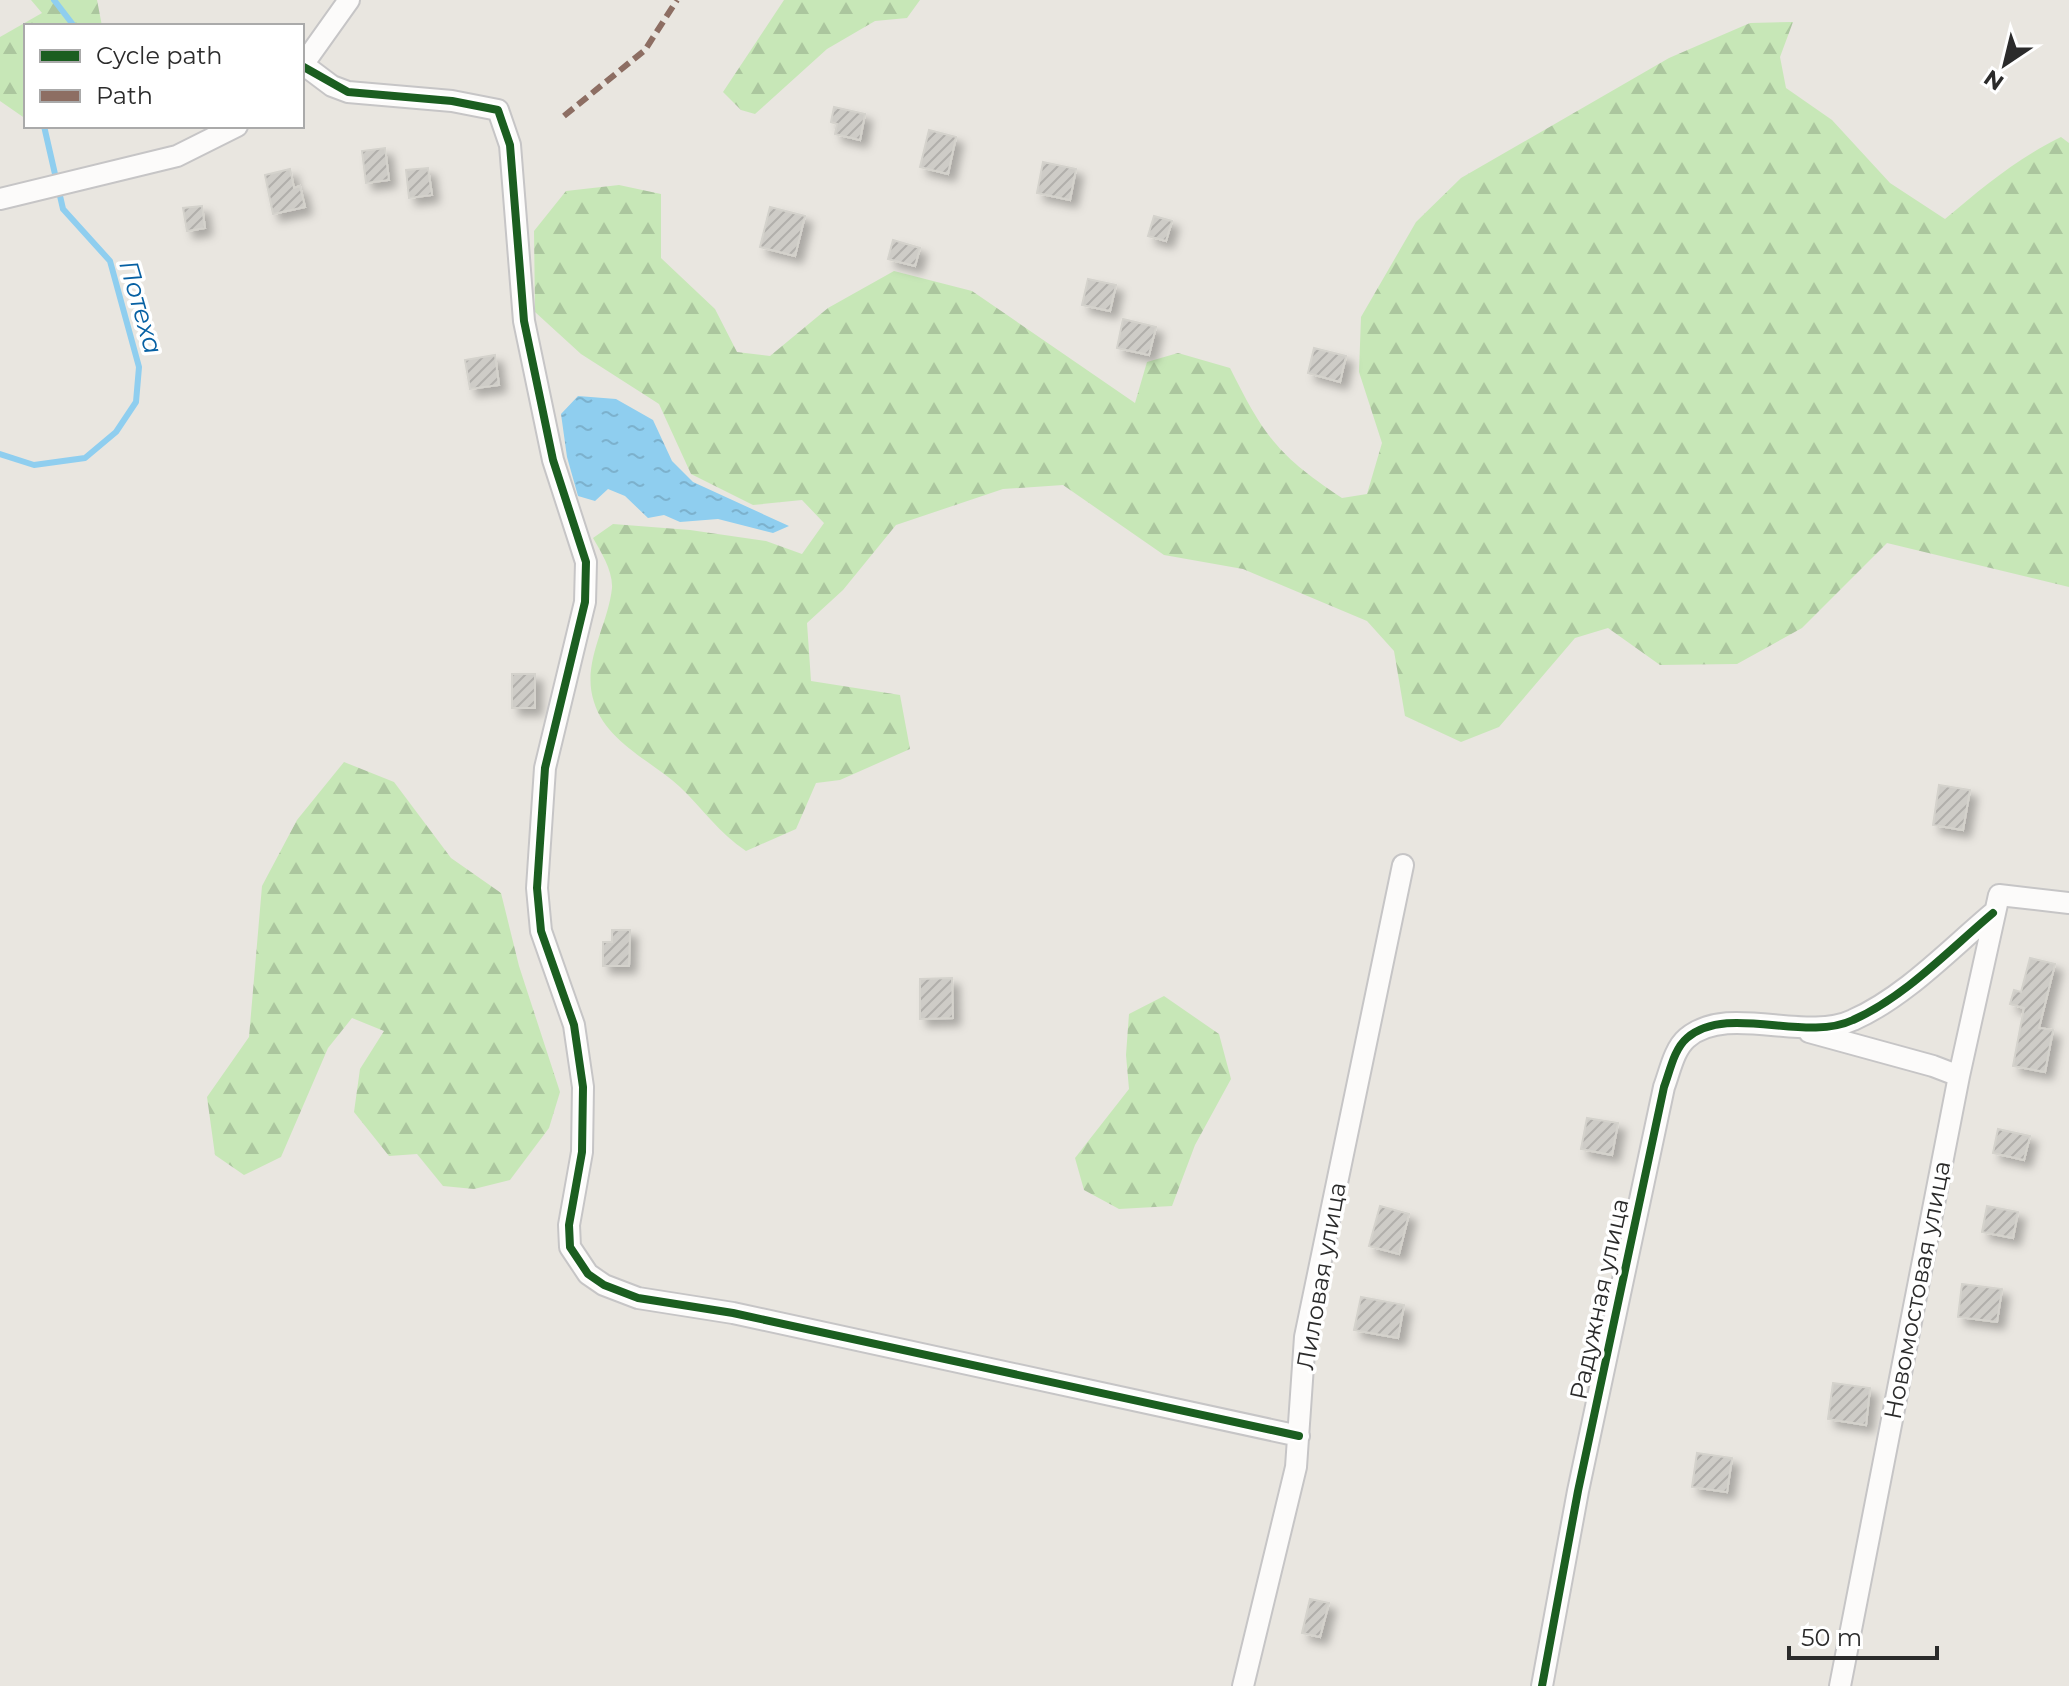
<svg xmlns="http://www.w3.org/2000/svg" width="2069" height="1686" font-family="Montserrat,sans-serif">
	<defs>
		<pattern id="forest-firs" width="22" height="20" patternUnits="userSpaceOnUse" patternTransform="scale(2)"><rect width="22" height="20" fill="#c7e7b7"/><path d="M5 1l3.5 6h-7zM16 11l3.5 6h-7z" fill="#abc69e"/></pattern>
		<pattern id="water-ripples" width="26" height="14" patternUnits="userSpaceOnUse" patternTransform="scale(2)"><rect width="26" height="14" fill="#8fceef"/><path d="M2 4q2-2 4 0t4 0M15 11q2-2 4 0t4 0" fill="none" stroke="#7cb1cd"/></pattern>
		<pattern id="building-hatch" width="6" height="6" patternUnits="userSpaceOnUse" patternTransform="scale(2)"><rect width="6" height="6" fill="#ceccc7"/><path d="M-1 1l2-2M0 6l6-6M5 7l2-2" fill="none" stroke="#b1afab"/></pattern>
		<filter id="shadow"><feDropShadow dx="7" dy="7" stdDeviation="4" flood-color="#0004"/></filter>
	</defs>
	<rect width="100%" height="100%" fill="#e9e6e0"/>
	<path fill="url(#forest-firs)" d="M 31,0 L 97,0 L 102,26 L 26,26 L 26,119 L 0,101 L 0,37 L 42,13 Z
		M 784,0 L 920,0 L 907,18 L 875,21 L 827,49 L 755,114 L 741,110 L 723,92 Z
		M 1793,22 L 1780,57 L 1786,88 L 1832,120 L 1890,183 L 1945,219 C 1982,188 2016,159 2061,137 L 2069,143 L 2069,587 L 1887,543 L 1802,628 L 1737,664 L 1660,665 L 1608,628 L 1575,638 L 1499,727 L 1461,742 L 1405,716 L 1394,651 L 1367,621 L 1243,569 L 1164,555 L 1063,485 L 1003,489 L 896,525 L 843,590 L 807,623 L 811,681 L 900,695 L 910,749 L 840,780 L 816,783 L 796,829 L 746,851 C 719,833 703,809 680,787 C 652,761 606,742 594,702 C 581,663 608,626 612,588 C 613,571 601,552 593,538 L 613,524 L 690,530 L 766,541 L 802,554 L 824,523 L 802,500 L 753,505 L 691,474 L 659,404 L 581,354 L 535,312 L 534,231 L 566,191 L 619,185 L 661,194 L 661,258 L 715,309 L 737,352 L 770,356 L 828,308 L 894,271 L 972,291 L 1135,403 L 1147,362 L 1178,353 L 1230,368 C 1264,436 1278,456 1342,498 L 1367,494 L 1382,443 L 1359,372 L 1361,317 L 1416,222 L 1461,178 L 1669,58 L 1750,23 Z
		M 344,762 L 394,782 L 451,858 L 501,893 L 519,966 L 560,1092 L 549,1128 L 510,1180 L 474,1189 L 443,1186 L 417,1154 L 389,1156 L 354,1112 L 360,1069 L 384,1031 L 352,1018 L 328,1048 L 281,1157 L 244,1175 L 215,1155 L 207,1097 L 249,1037 L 262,886 L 297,820 Z
		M 1164,996 L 1219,1034 L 1231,1079 L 1195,1145 L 1172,1206 L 1119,1209 L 1084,1190 L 1075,1158 L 1129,1089 L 1126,1055 L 1129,1014 Z"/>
	<path fill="url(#water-ripples)" d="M 578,396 L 616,399 L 653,420 L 672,461 L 693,482 L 789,526 L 773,533 L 718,519 L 680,522 L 664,515 L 648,518 L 625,496 L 608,489 L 595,501 L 578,496 L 567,457 L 561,414 Z"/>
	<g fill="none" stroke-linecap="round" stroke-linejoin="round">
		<path stroke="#8fceef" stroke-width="6" d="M 54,0 L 74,26
			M 0,454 L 34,465 L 85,458 L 116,432 L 136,402 L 139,367 L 110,261 L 63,209 L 44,126"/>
	</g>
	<path fill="url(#building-hatch)" stroke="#d4d2cc" stroke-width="2" filter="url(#shadow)" d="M 834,107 L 865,114 L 860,140 L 835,134 L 837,124 L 831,122 Z
		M 929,130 L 956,137 L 948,174 L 920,167 Z
		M 385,148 L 389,180 L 366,183 L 362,151 Z
		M 1043,162 L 1076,169 L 1070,200 L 1037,193 Z
		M 428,168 L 432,195 L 409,198 L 406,170 Z
		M 290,169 L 294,188 L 300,186 L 305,207 L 273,214 L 265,175 Z
		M 202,206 L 205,228 L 187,231 L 183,208 Z
		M 770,207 L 805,216 L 795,256 L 760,247 Z
		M 1154,216 L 1172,221 L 1166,241 L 1148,236 Z
		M 893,240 L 920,248 L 915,266 L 888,259 Z
		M 1088,279 L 1116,285 L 1110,311 L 1082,305 Z
		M 1123,319 L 1156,327 L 1149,355 L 1117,348 Z
		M 1314,348 L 1346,356 L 1340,382 L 1308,373 Z
		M 495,355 L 499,385 L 470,389 L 465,360 Z
		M 512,674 L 535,674 L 535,708 L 512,708 Z
		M 1939,785 L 1970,790 L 1963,830 L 1933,825 Z
		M 612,930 L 630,930 L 629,966 L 603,966 L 603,942 L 612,942 Z
		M 2030,958 L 2055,964 L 2039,1028 L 2053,1030 L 2045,1072 L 2013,1066 L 2024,1008 L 2010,1004 L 2014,990 L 2021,992 Z
		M 952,978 L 953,1018 L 920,1019 L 920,979 Z
		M 1587,1118 L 1618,1123 L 1612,1155 L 1581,1149 Z
		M 1998,1129 L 2030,1136 L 2024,1160 L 1993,1153 Z
		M 1380,1206 L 1409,1214 L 1399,1254 L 1369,1246 Z
		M 1987,1206 L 2018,1212 L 2013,1238 L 1982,1232 Z
		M 1962,1284 L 2002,1289 L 1997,1322 L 1958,1317 Z
		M 1361,1297 L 1404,1305 L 1398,1338 L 1354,1330 Z
		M 1833,1383 L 1870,1388 L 1866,1425 L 1828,1419 Z
		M 1697,1453 L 1732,1458 L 1727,1492 L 1692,1487 Z
		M 1310,1599 L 1329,1603 L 1320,1637 L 1302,1633 Z"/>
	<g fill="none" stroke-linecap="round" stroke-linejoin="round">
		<defs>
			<path id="minor" d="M 304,65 L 332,86 L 348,92 L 452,101 L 498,110 L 510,145 L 524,321 L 553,460 L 586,562 L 585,602 L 545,768 L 537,888 L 541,931 L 574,1025 L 583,1087 L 582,1152 L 569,1225 L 570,1247 L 588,1274 L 604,1285 L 638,1298 L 733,1313 L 1299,1436
				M 302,66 L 349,0
				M 0,199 L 177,156 L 237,126
				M 1809,1032 L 1933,1066 L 1959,1076
				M 1243,1686 L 1296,1467 L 1305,1337 L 1403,865
				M 1542,1686 L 1578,1491 L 1664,1087 C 1670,1071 1674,1049 1687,1038 C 1728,1003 1804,1043 1853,1020 C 1905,997 1950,949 1993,913
				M 1840,1686 L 1959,1076 L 1999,895 L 2069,903"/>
		</defs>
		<use href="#minor" stroke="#c6c5c6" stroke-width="24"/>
		<use href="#minor" stroke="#fcfbfa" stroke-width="20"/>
		<path stroke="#8d6e63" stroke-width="6" stroke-dasharray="12 6" stroke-linecap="butt" d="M 564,116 L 645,50 L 677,0"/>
		<defs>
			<path id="cycleway" d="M 302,66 L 348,92 L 452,101 L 498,110 L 510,145 L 524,321 L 553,460 L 586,562 L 585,602 L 545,768 L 537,888 L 541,931 L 574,1025 L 583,1087 L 582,1152 L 569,1225 L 570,1247 L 588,1274 L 604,1285 L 638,1298 L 733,1313 L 1299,1436
				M 1542,1686 L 1578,1491 L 1664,1087 C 1670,1071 1674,1049 1687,1038 C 1728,1003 1804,1043 1853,1020 C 1905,997 1950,949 1993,913"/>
		</defs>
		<use href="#cycleway" stroke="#fff" stroke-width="13"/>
		<use href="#cycleway" stroke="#1b5e20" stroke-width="8"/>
	</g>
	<g text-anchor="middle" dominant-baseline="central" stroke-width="7" stroke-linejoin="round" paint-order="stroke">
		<g font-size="24" fill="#2b2b2b" stroke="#fff">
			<text transform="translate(1321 1276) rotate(-80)">Лиловая улица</text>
			<text transform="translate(1917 1290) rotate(-79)">Новомостовая улица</text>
			<text transform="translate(1599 1299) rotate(-78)">Радужная улица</text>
		</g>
		<g font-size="26" font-style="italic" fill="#0660a3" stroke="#fff">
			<text transform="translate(141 307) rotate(74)">Потеха</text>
		</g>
	</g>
	<rect x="24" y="24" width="280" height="104" fill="#ffffff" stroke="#aaaaaa" stroke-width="2"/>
	<rect x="40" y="50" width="40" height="12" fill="#1b5e20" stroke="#aaaaaa" stroke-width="2"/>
	<text x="96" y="64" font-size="24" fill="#2b2b2b">Cycle path</text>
	<rect x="40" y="90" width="40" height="12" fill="#8d6e63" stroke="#aaaaaa" stroke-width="2"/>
	<text x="96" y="104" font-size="24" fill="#2b2b2b">Path</text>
	<g transform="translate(2005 64) rotate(215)" stroke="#ffffff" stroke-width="6" paint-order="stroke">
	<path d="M0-6L14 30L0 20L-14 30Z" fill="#2b2b2b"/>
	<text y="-12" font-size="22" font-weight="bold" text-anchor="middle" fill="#2b2b2b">N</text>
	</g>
	<path d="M1789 1646v12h148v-12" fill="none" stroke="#2b2b2b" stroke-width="4"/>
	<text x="1801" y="1646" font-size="24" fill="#2b2b2b" stroke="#ffffff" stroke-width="6" paint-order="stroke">50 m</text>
</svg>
